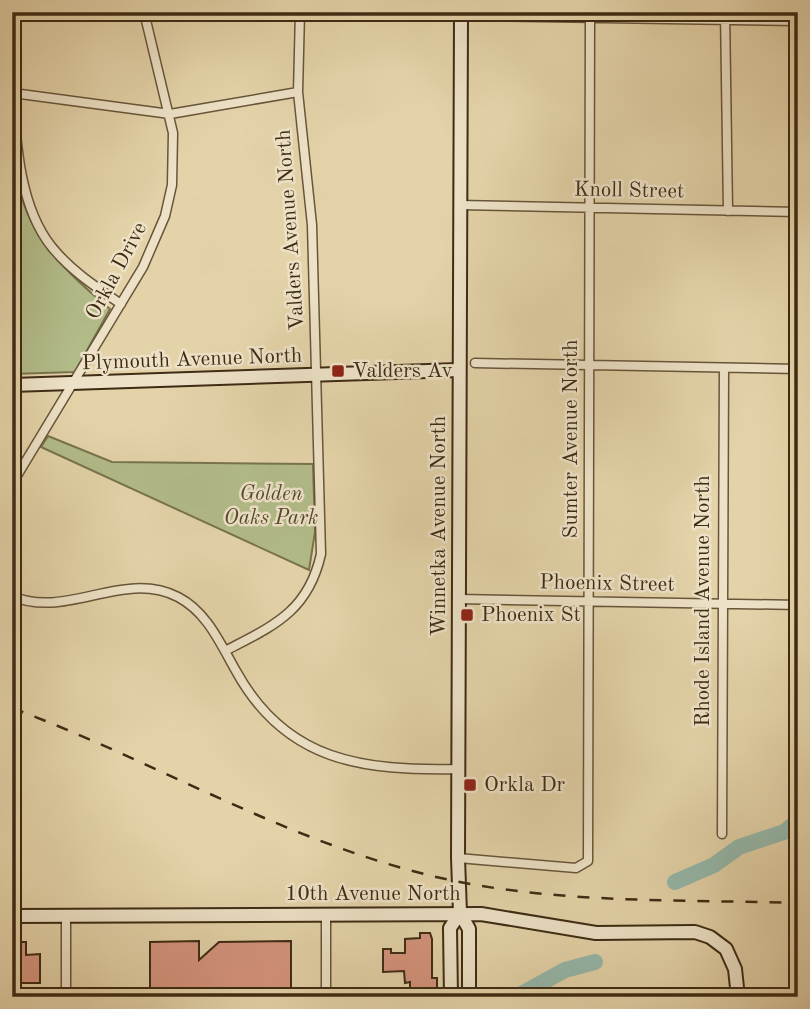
<svg xmlns="http://www.w3.org/2000/svg" width="810" height="1009" font-family="'Old Standard TT',serif">
	<rect width="100%" height="100%" fill="#e4d3a9"/>
	<filter id="stains"><feTurbulence type="fractalNoise" baseFrequency=".00286" numOctaves="4"/><feColorMatrix values="0 0 0 0 .2 0 0 0 0 .09 0 0 0 0 .02 0 0 0 .5 -.17"/></filter>
	<radialGradient id="worn" r=".72"><stop offset=".6" stop-color="#630" stop-opacity="0"/><stop offset="1" stop-color="#630" stop-opacity=".3"/></radialGradient>
	<path fill="#b2bc89" stroke="#78744e" stroke-width="2" d="M 12,175 L 17,175 C 25,235 65,271 110,309 L 75,372 L 12,374 Z
		M 48,436 L 112,462 L 313,464 L 315,532 L 309,570 L 41,447 Z"/>
	<g fill="none" stroke-linecap="round" stroke-linejoin="round">
		<path stroke="#95b8aa" stroke-width="16" d="M 675,882 L 714,865 L 739,847 L 784,832 L 798,821
			M 516,997 L 565,970 L 595,962"/>
	</g>
	<path fill="#d5947d" stroke="#3e2b14" stroke-width="2" d="M 420,933 L 430,933 L 432,939 L 432,978 L 437,978 L 437,997 L 410,997 L 410,982 L 405,983 L 404,971 L 383,972 L 383,949 L 391,949 L 391,953 L 405,953 L 405,939 L 420,938 Z
		M 199,941 L 199,960 L 219,942 L 291,941 L 291,997 L 219,997 L 219,989 L 150,990 L 150,942 Z
		M 12,942 L 26,942 L 26,955 L 40,954 L 40,983 L 12,983 Z"/>
	<g fill="none" stroke-linecap="round" stroke-linejoin="round">
		<defs>
			<path id="street" d="M 725,12 L 728,211
				M 459,13 L 472,16 L 798,21
				M 12,86 C 16,137 18,204 51,246 C 70,270 96,287 121,304
				M 13,93 L 170,114 L 298,92
				M 459,205 L 798,212
				M 475,363 L 798,369
				M 12,484 L 143,267 L 165,216 L 172,185 L 173,133 L 144,12
				M 12,596 C 66,620 123,569 178,597 C 207,612 220,643 236,671 C 286,762 363,771 459,769
				M 458,599 L 798,605
				M 225,651 C 273,626 308,612 321,554 L 312,225 L 298,92 L 300,12
				M 722,834 L 724,368
				M 458,858 L 576,868 L 588,861 L 590,12
				M 66,916 L 66,997
				M 326,997 L 326,913"/>
			<path id="secondary" d="M 461,12 L 458,858 L 460,913 L 469,929 L 469,997
				M 12,385 L 458,370
				M 12,916 L 481,914 L 596,933 L 695,932 L 710,937 L 726,949 L 735,969 L 738,997
				M 451,997 L 450,928 L 460,913"/>
		</defs>
		<use href="#street" stroke="#685539" stroke-width="11"/>
		<use href="#secondary" stroke="#3e2b14" stroke-width="16"/>
		<use href="#street" stroke="#ede2c7" stroke-width="8"/>
		<use href="#secondary" stroke="#ede2c7" stroke-width="12"/>
		<path stroke="#3e2b14" stroke-width="2.5" stroke-dasharray="12 12" stroke-linecap="butt" d="M 12,708 C 147,758 270,832 409,870 C 534,905 668,899 798,903"/>
	</g>
	<g fill="#8f2418" stroke="#ede2c7" stroke-width="2.5">
		<rect x="331" y="364" width="14" height="14" rx="3.5"/>
		<rect x="460" y="608" width="14" height="14" rx="3.5"/>
		<rect x="463" y="778" width="14" height="14" rx="3.5"/>
	</g>
	<g text-anchor="middle" dominant-baseline="central" stroke-width="5" stroke-linejoin="round" paint-order="stroke">
		<g font-size="21" fill="#3e2b14" stroke="#ede2c7">
			<text transform="translate(629 191) rotate(1)">Knoll Street</text>
			<text transform="translate(291 230) rotate(-94)">Valders Avenue North</text>
			<text transform="translate(117 271) rotate(-62)">Orkla Drive</text>
			<text transform="translate(192 360) rotate(-2)">Plymouth Avenue North</text>
			<text transform="translate(571 439) rotate(-90)">Sumter Avenue North</text>
			<text transform="translate(439 526) rotate(-90)">Winnetka Avenue North</text>
			<text transform="translate(607 584) rotate(1)">Phoenix Street</text>
			<text transform="translate(703 601) rotate(-90)">Rhode Island Avenue North</text>
			<text x="373" y="894">10th Avenue North</text>
		</g>
		<g font-size="21" fill="#3e2b14" stroke="#ede2c7" text-anchor="start">
			<text x="352" y="371">Valders Av</text>
			<text x="481" y="615">Phoenix St</text>
			<text x="484" y="785">Orkla Dr</text>
		</g>
		<g font-size="21" font-style="italic" fill="#55482b" stroke="#ede2c7">
			<text x="271" y="494">Golden<tspan x="271" dy="24">Oaks Park</tspan></text>
		</g>
	</g>
	<rect width="810" height="1009" fill="none" stroke="#e4d3a9" stroke-width="42"/>
	<rect x="14" y="14" width="782" height="981" fill="none" stroke="#3e2b14" stroke-width="3.5"/>
	<rect x="21" y="21" width="768" height="967" fill="none" stroke="#3e2b14" stroke-width="2"/>
	<rect width="100%" height="100%" filter="url(#stains)"/>
	<rect width="100%" height="100%" fill="url(#worn)"/>
</svg>
